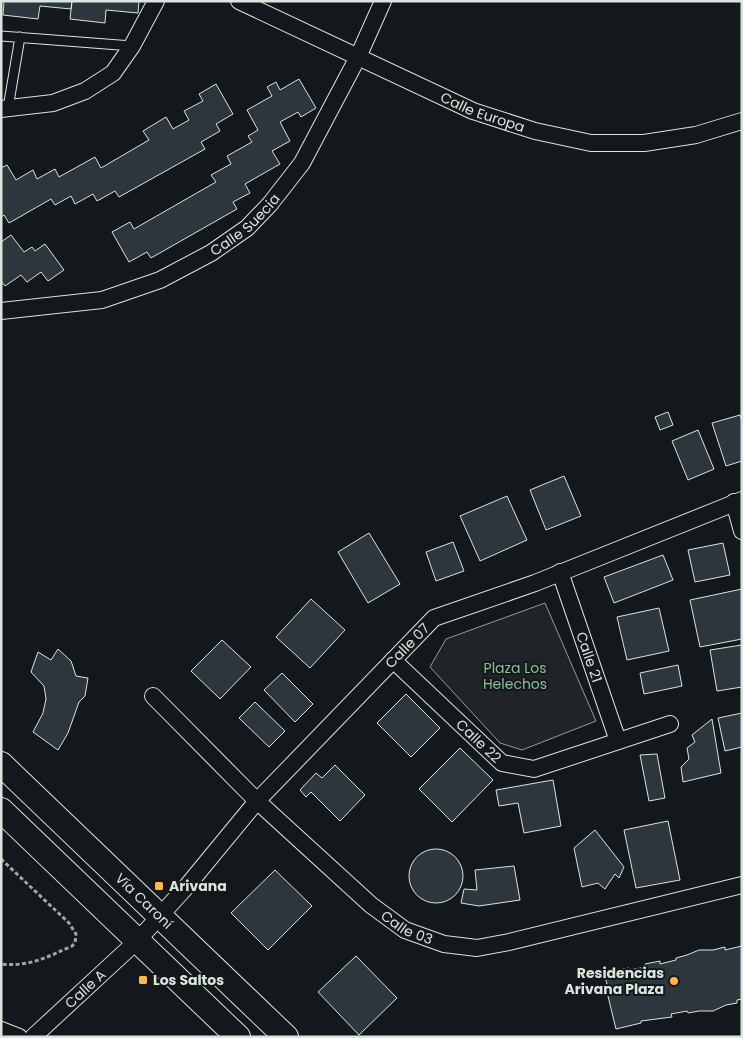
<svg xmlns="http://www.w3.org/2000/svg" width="743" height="1038" font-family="Poppins,sans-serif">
	<rect width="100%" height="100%" fill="#14181c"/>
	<path fill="#202428" stroke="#939e99" d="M 545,603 L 596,721 L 522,750 L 500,743 L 430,667 L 446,639 Z"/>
	<path fill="#2c363c" stroke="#d8e6dc" d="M 4,1 L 72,1 L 71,9 L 40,6 L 38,19 L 3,15 Z
		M 72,1 L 139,1 L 138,13 L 106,10 L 105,23 L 70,19 Z
		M 299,79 L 316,108 L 301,117 L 298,112 L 280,122 L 290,141 L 272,151 L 280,164 L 245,184 L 250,193 L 233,202 L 237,209 L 151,258 L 147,252 L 129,262 L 112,232 L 130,222 L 134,229 L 216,182 L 211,175 L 231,164 L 227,156 L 252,142 L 248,136 L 258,130 L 247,110 L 272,96 L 267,87 L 276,82 L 280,90 Z
		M 216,84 L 233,114 L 216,124 L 220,131 L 201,142 L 205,149 L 119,197 L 115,191 L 97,201 L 93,194 L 75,204 L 71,196 L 55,205 L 51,199 L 9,223 L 4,215 L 1,217 L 1,168 L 7,165 L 16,180 L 33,170 L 37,179 L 55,169 L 59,177 L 95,157 L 101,168 L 149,140 L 143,131 L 166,117 L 173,129 L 189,120 L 184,111 L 203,101 L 199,94 Z
		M 11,235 L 24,252 L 32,247 L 35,251 L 45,244 L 64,270 L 48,281 L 41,272 L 27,282 L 21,275 L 5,286 L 1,281 L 1,242 Z
		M 668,412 L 673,425 L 660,430 L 655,417 Z
		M 740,415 L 742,421 L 742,461 L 726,466 L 712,423 Z
		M 698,430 L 714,469 L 688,480 L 672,441 Z
		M 564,476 L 581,516 L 546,530 L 530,490 Z
		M 507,496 L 527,540 L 480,561 L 460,516 Z
		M 369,533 L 400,584 L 368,603 L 338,552 Z
		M 453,542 L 464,571 L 436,581 L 426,552 Z
		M 723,543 L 730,575 L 695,582 L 688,550 Z
		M 663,555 L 673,580 L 614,603 L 604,577 Z
		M 742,589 L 742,639 L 700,647 L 690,600 Z
		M 311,599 L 345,630 L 310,668 L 276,637 Z
		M 659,608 L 669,651 L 627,660 L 617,617 Z
		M 222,640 L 251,667 L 220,699 L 191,671 Z
		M 742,645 L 742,687 L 717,691 L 710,650 Z
		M 58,649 L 71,661 L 76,676 L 88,678 L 85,696 L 79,702 L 68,733 L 58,750 L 33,732 L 43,713 L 46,699 L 44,686 L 31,672 L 38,652 L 51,660 Z
		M 678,665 L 682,686 L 644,694 L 640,673 Z
		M 282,673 L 313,704 L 295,722 L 264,690 Z
		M 406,694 L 440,728 L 411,757 L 377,723 Z
		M 255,702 L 285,731 L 269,747 L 239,718 Z
		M 742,713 L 742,747 L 725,751 L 718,718 Z
		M 712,719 L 721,773 L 683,782 L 681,767 L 689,759 L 687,748 L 695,742 L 692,735 Z
		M 460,748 L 493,780 L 452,822 L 419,789 Z
		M 657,754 L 665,798 L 649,801 L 640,755 Z
		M 335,765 L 365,795 L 340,821 L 311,792 L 306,797 L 300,790 L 316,773 L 322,778 Z
		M 553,780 L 561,826 L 524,833 L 518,803 L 499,806 L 496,790 Z
		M 668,821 L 680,880 L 636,888 L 624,830 Z
		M 595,830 L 624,867 L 619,878 L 615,874 L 605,889 L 598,883 L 582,887 L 574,848 Z
		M409 876a27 27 0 1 1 54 0a27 27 0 1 1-54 0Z
		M 514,866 L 520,900 L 479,906 L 461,903 L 464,889 L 477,890 L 475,870 Z
		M 275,870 L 312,906 L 268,950 L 231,913 Z
		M 741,944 L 742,944 L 742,999 L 737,1000 L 737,1003 L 726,1005 L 713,1011 L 699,1011 L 688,1013 L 687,1011 L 671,1014 L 672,1017 L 641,1021 L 641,1023 L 616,1029 L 606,988 L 608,988 L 604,973 L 629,968 L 630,970 L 646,967 L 645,964 L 660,961 L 660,964 L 676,960 L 676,958 L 687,955 L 699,950 L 713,950 L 725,947 L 725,950 L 742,946 Z
		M 356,956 L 397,998 L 359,1035 L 318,992 Z"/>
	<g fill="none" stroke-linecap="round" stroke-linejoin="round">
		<defs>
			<path id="service" d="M 1,36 L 132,46
				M 8,108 L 20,37"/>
			<g id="minor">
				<path id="s1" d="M 239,1 L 473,111 L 535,131 L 591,143 L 644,143 L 696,135 L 742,121"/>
				<path d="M 1,109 L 53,103 L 85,91 L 113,73 L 132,46 L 156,1"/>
				<path id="s2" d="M 1,311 L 102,300 L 160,280 L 211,253 L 247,228 L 270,204 L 302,163 L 358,57 L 383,1"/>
				<path d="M 734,502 L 742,531"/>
				<path id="s3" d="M 560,572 L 618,741"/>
				<path id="s4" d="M 393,660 L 502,763 L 534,769 L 670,724"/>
				<path id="s5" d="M 153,696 L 257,801 L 371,905 L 405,930 L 444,944 L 477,948 L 509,942 L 742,885"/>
				<path d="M 1,1030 L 19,1037"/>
				<path id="s6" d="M 33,1037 L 138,940 L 187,886 L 257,801 L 434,618 L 535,583 L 742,500"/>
			</g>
			<g id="secondary">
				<path id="s7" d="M 1,764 L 286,1037"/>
				<path d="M 1,810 L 238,1037"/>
			</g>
		</defs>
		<use href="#service" stroke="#d8e6dc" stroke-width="11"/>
		<use href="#minor" stroke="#d8e6dc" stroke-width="18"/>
		<use href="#secondary" stroke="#d8e6dc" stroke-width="26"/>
		<path stroke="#9da8a2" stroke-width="3" stroke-dasharray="4 2.5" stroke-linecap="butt" d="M 1,859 L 69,923 L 76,934 L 75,943 L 72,946 C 47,957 30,967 1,964"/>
		<use href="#service" stroke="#14181c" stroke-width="9"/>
		<use href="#minor" stroke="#14181c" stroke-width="16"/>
		<use href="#secondary" stroke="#14181c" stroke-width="24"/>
	</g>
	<g fill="#ffb74d" stroke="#14181c" stroke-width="2">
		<rect x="154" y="881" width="10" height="10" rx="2.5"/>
		<rect x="138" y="975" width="10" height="10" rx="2.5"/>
		<circle cx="674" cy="981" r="5"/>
	</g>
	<g text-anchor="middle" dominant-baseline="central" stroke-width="4" stroke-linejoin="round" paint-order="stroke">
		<g font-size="14" fill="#d8e6dc" stroke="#14181c">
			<text stroke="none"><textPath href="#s1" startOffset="268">Calle Europa</textPath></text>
			<text stroke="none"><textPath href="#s2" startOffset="265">Calle Suecia</textPath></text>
			<text stroke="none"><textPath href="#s6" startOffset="542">Calle 07</textPath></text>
			<text stroke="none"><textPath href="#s3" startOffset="90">Calle 21</textPath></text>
			<text stroke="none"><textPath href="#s4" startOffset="118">Calle 22</textPath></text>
			<text stroke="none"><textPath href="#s7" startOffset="198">Vía Caroní</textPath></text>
			<text stroke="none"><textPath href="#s5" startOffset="345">Calle 03</textPath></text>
			<text stroke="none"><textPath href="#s6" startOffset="71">Calle A</textPath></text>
		</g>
		<g font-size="14" fill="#8ac095" stroke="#14181c">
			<text x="515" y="668">Plaza Los<tspan x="515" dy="16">Helechos</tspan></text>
		</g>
		<g font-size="14" font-weight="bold" fill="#d8e6dc" stroke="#14181c" text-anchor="start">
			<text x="169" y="886">Arivana</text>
			<text x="664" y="973" text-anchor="end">Residencias<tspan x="664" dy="16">Arivana Plaza</tspan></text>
			<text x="153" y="980">Los Saltos</text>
		</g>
	</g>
	<rect width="743" height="1038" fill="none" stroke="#d8e6dc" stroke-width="5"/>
</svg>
